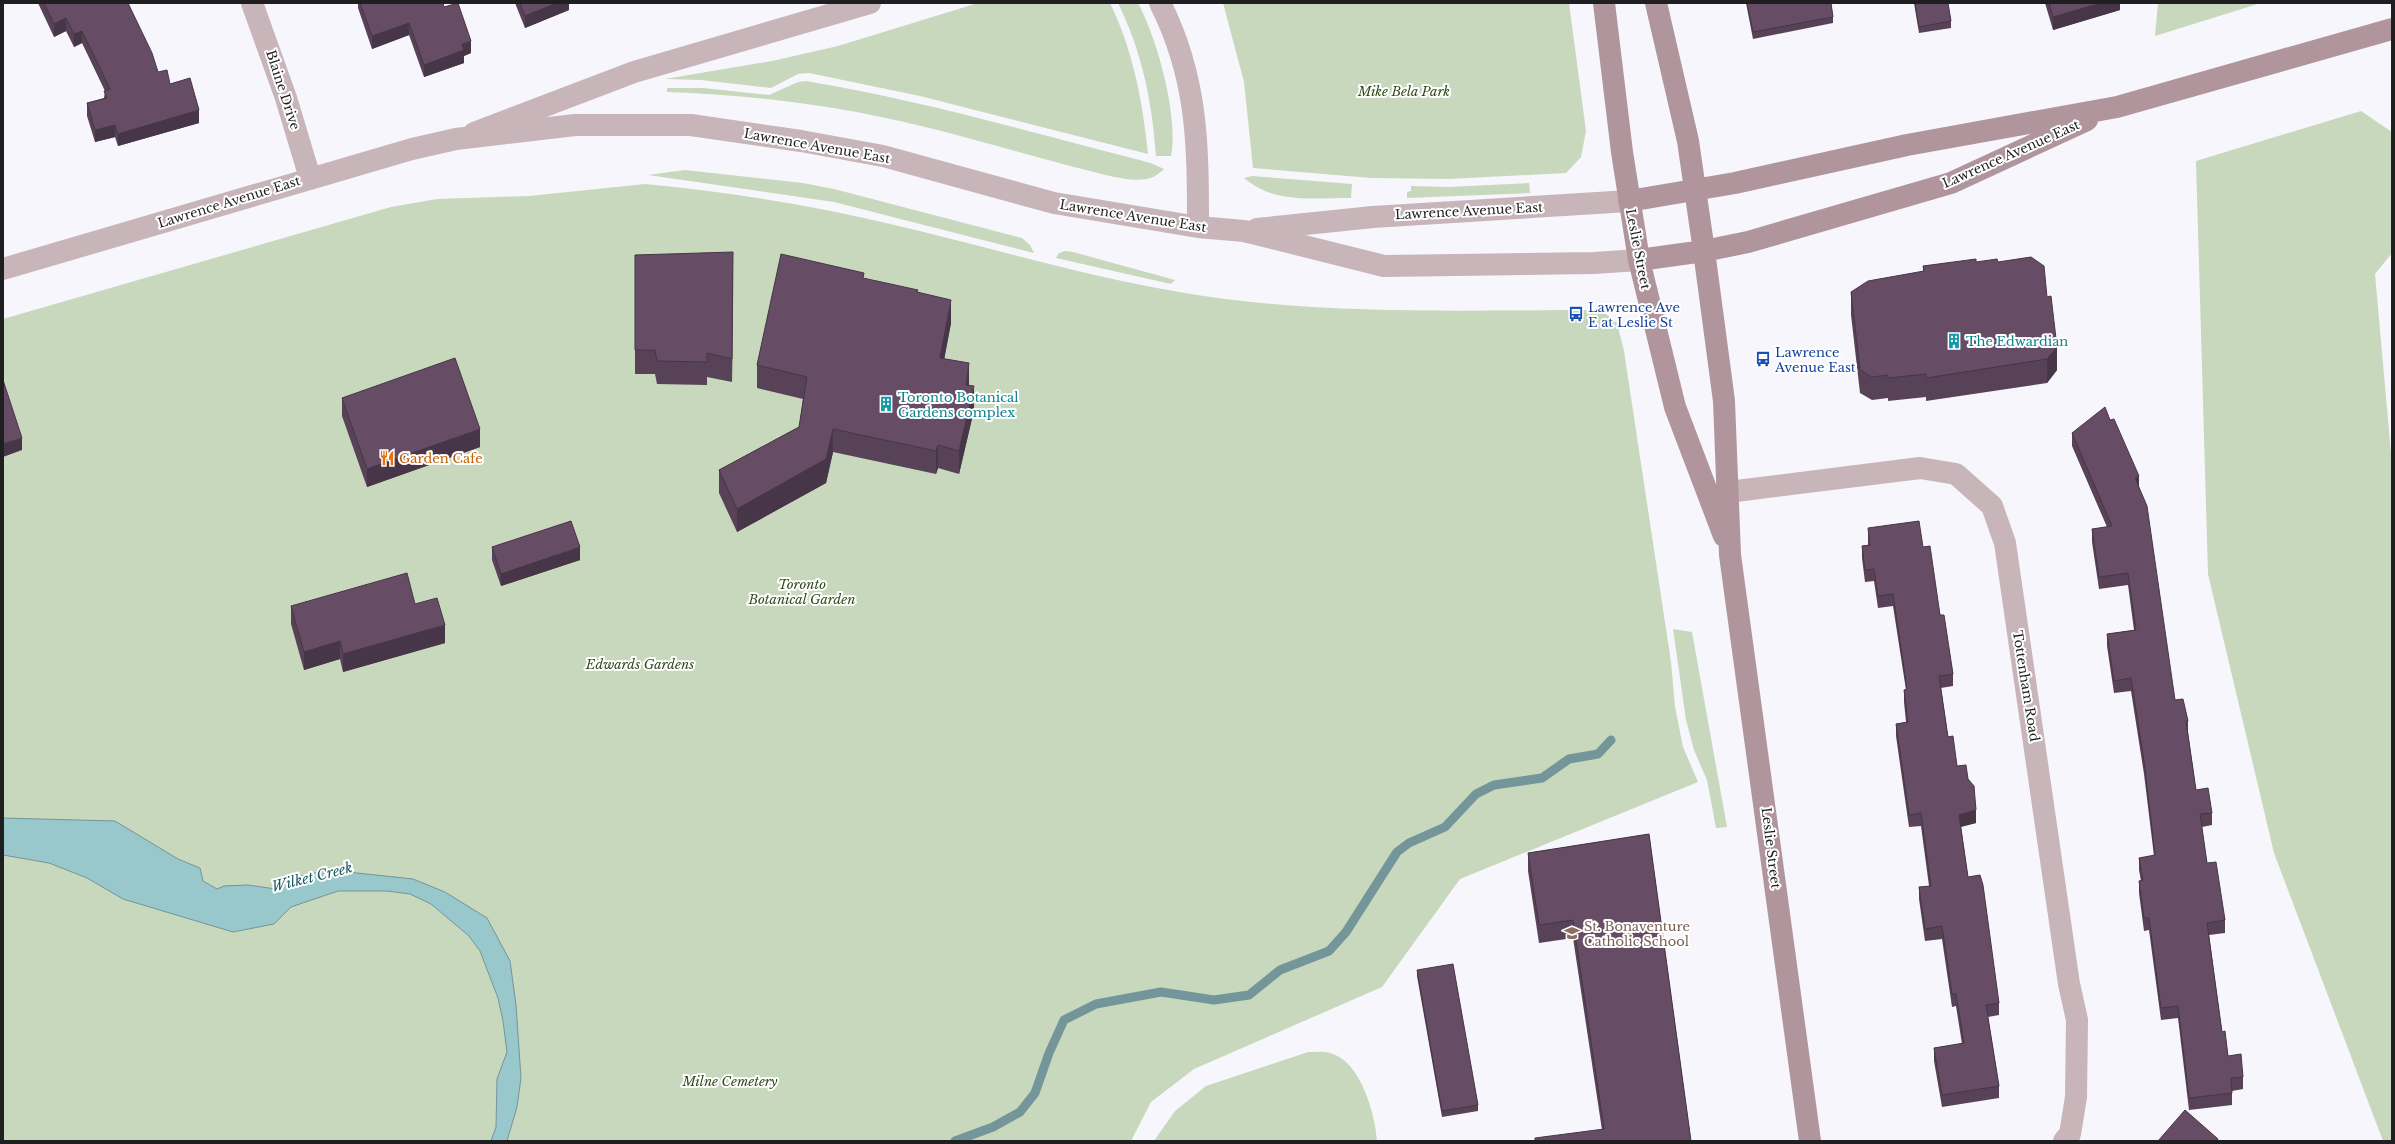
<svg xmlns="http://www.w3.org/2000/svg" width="2395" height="1144" font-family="'Libre Baskerville',serif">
	<rect width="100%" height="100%" fill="#f7f6fd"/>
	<path fill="#c8d8bd" d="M 978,3 L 1110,3 C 1133,50 1143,103 1148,154 L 920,96 L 809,73 L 798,74 L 771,88 L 701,80 L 665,79 L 772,61 L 838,46 Z
		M 1118,3 L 1138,3 C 1157,38 1179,117 1171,156 L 1156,156 C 1152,101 1142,52 1118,3 Z
		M 1223,3 L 1569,3 L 1586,131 L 1581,157 L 1566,173 L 1448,179 L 1371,178 L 1253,168 L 1244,82 Z
		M 2158,3 L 2261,3 L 2155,36 Z
		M 806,81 C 922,100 1036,134 1151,163 L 1164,169 C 1159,174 1153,178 1146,179 C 1129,183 1092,171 1074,167 C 995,146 915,121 833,108 C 778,99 723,94 667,92 L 667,88 L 703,88 L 769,95 L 798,82 Z
		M 2361,111 L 2392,132 L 2392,253 L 2375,274 L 2392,464 L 2392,1141 L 2383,1141 L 2274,853 L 2208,574 L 2196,161 Z
		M 685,170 L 803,183 L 834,189 L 1022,238 L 1030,245 L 1034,253 L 834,202 L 648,175 Z
		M 1252,176 L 1352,184 L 1351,198 C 1314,198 1274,204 1244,178 Z
		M 1529,183 L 1530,193 L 1407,198 L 1407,192 L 1411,191 L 1411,186 L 1449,187 Z
		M 645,184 C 730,192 816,206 899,226 C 992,248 1084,276 1179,292 C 1318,316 1460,310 1601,310 L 1617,323 L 1624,351 L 1671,662 L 1675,707 L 1683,747 L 1698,782 L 1460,879 L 1382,987 L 1194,1069 L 1151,1102 L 1131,1141 L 3,1141 L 3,319 L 391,207 L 437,199 L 529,196 Z
		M 1065,251 L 1073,252 L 1175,280 L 1171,284 L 1056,258 L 1059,253 Z
		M 1673,629 L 1692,632 L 1727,827 L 1716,828 L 1707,780 L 1694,750 L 1686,720 Z
		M 1308,1052 C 1315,1052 1323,1051 1330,1053 C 1361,1061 1375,1114 1377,1141 L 1154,1141 L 1175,1111 L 1206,1086 Z"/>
	<path fill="#98c7cc" stroke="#749599" d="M 3,818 L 115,821 L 178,859 L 200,868 L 203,881 L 217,889 L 224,886 L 248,885 L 276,889 L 301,876 L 329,870 L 413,879 L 445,892 L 487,918 L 510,961 L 516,1005 L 521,1078 L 517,1107 L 507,1141 L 491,1141 L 496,1127 L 497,1079 L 507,1052 L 503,1021 L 498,998 L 480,951 L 469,936 L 431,904 L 410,894 L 387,891 L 338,891 L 291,907 L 274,924 L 233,932 L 123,899 L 87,878 L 49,863 L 3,855 Z"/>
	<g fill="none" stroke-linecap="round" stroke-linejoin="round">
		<path stroke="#749599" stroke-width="9" d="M 955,1141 L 993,1127 L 1020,1112 L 1035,1093 L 1049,1053 L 1064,1020 L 1096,1004 L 1161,992 L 1214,1000 L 1249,995 L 1280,970 L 1329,951 L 1346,932 L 1397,852 L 1409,843 L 1445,827 L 1476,794 L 1494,785 L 1542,778 L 1569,759 L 1598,754 L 1611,740"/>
		<path stroke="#c8b5ba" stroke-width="22" d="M 252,3 L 286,98 L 310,178
			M 474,133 L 634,72 L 870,3
			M 1728,492 L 1920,468 L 1956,474 L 1992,506 L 2005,543 L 2069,984 L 2077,1020 L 2076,1097 L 2070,1134 L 2064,1141"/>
		<path stroke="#c8b5ba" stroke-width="22" d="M 1160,3 C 1198,78 1198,145 1198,227
			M 1257,229 L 1373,217 L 1629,201
			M 3,269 L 412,149 L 456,139 L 575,125 L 691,125 L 801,141 L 883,156 L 1054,203 L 1198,227 L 1244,231 L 1384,266 L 1594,263 L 1639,260"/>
		<path stroke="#b1959c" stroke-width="22" d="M 1604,3 L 1622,152 L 1639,260 L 1675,407 L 1724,536
			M 1656,3 L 1688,141 L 1704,251 L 1724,401 L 1730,555 L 1810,1141
			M 1629,201 L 1735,183 L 1907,145 L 2117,107 L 2392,29
			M 1639,260 L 1704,251 L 1748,242 L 1951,183 L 2087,120"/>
	</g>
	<path fill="#584257" d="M 38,3 L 128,3 L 158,72 L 170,84 L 199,123 L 118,146 L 115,137 L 95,142 L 87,116 L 87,103 L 104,98 L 105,91 L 82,43 L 74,47 L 66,31 L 54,37 Z
		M 358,3 L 443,3 L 444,7 L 471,53 L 464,56 L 464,63 L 424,77 L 409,35 L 372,49 L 358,8 Z
		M 515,3 L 569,3 L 569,10 L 525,28 Z
		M 1746,3 L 1831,3 L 1833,17 L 1833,23 L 1753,39 Z
		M 1914,3 L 1948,3 L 1951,21 L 1951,28 L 1919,33 Z
		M 2045,3 L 2120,3 L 2120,10 L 2053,30 Z
		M 635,255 L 733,275 L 732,382 L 707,377 L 707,385 L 657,384 L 655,374 L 635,374 Z
		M 1976,262 L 1998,262 L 2047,297 L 2057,370 L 2047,383 L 1926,401 L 1926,397 L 1888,401 L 1888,398 L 1872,400 L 1860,393 L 1851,315 L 1851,292 L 1923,272 L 1923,266 Z
		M 864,279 L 918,292 L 951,323 L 944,359 L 969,385 L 974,410 L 959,474 L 938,468 L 936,474 L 833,452 L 826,483 L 737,532 L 719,493 L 719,470 L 799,427 L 803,399 L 757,388 L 757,365 Z
		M 342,398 L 480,447 L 367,487 L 342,416 Z
		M 2110,420 L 2139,487 L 2175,700 L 2188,721 L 2188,733 L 2196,790 L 2212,813 L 2212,825 L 2202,827 L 2207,863 L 2225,920 L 2225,933 L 2209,935 L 2222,1032 L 2228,1056 L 2243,1077 L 2243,1089 L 2232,1091 L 2232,1105 L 2189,1110 L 2178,1018 L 2161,1020 L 2149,930 L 2144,931 L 2139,893 L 2139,881 L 2141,881 L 2139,870 L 2139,858 L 2154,856 L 2144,774 L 2131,691 L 2114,693 L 2107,646 L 2107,634 L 2134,630 L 2128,585 L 2099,589 L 2092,542 L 2092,529 L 2107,527 L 2072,446 L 2072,433 Z
		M 1868,528 L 1923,547 L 1940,615 L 1953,674 L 1953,686 L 1941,688 L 1948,737 L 1957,766 L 1968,779 L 1976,823 L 1961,827 L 1968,877 L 1999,1003 L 1999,1015 L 1988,1017 L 1999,1086 L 1999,1098 L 1942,1107 L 1934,1061 L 1934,1048 L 1962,1044 L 1956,1006 L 1952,1007 L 1942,939 L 1925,941 L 1919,899 L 1919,887 L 1929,886 L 1921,826 L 1909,827 L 1896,736 L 1896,724 L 1906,722 L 1904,702 L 1904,690 L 1906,690 L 1893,606 L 1878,608 L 1874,581 L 1865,582 L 1862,558 L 1862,546 L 1868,545 Z
		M 492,547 L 580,560 L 501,586 L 492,560 Z
		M 415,604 L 445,643 L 343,672 L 340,659 L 304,670 L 291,624 L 291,606 Z
		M 1649,834 L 1691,1141 L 1602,1130 L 1573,938 L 1539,943 L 1528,871 L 1528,853 Z
		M 1417,970 L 1478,1105 L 1478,1111 L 1442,1117 L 1417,976 Z"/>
	<path fill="#473647" d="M 557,3 L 569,3 L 569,10 L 525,28 L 525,16 Z
		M 2101,3 L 2120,3 L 2120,10 L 2053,30 L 2053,17 Z
		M 66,18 L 66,31 L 54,37 L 54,24 Z
		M 409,23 L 409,35 L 372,49 L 372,36 Z
		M 82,31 L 82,43 L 74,47 L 74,34 Z
		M 471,41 L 471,53 L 464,56 L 464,63 L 424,77 L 424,65 L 462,44 Z
		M 199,110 L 199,123 L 118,146 L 118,134 Z
		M 115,125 L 115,137 L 95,142 L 95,130 Z
		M 733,252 L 733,275 L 732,382 L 732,359 Z
		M 951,300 L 951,323 L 940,382 L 940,358 Z
		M 2057,347 L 2057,370 L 2047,383 L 2047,359 Z
		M 969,363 L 969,386 L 966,385 Z
		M 974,386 L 974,410 L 959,474 L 959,451 Z
		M 480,429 L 480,447 L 367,487 L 367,469 Z
		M 833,429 L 833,452 L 826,483 L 737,532 L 737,509 Z
		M 22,438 L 22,450 L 3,457 L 3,444 Z
		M 938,445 L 938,468 L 936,474 L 936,451 Z
		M 2139,476 L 2139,488 L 2135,478 Z
		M 580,547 L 580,560 L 501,586 L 501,574 Z
		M 445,625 L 445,643 L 343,672 L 343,654 Z
		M 340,641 L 340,659 L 304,670 L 304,652 Z
		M 1976,810 L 1976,823 L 1959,827 L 1959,815 Z"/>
	<path fill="#664d65" stroke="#473647" d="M 44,3 L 128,3 L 152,53 L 158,72 L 167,70 L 170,84 L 190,78 L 199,110 L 118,134 L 115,125 L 95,130 L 87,103 L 107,98 L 104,91 L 110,89 L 82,31 L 74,34 L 66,18 L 54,24 Z
		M 360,3 L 443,3 L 444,7 L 458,3 L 471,41 L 462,44 L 464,50 L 424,65 L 409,23 L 372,36 Z
		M 520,3 L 557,3 L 525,16 Z
		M 1747,3 L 1831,3 L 1833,17 L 1753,32 Z
		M 1915,3 L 1948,3 L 1951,21 L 1919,27 Z
		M 2049,3 L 2101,3 L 2053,17 Z
		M 733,252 L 732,359 L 707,353 L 707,362 L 657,361 L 655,350 L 635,350 L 635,255 Z
		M 781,254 L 864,273 L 863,278 L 918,290 L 917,292 L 951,300 L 940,358 L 969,363 L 966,385 L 974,386 L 959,451 L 938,445 L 936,451 L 833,429 L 826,459 L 737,509 L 719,470 L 799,427 L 807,377 L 757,365 Z
		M 2031,257 L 2044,266 L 2047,297 L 2051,296 L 2057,347 L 2047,359 L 1926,378 L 1926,374 L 1888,378 L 1888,375 L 1872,377 L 1860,370 L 1851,292 L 1868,281 L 1924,271 L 1923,266 L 1976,259 L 1976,262 L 1997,259 L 1998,262 Z
		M 455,358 L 480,429 L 367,469 L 342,398 Z
		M 3,380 L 22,438 L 3,444 Z
		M 2105,407 L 2110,420 L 2114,419 L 2139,476 L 2135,478 L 2147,506 L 2175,700 L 2183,699 L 2188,721 L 2186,721 L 2196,790 L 2208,788 L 2212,813 L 2200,814 L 2207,863 L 2216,862 L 2225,920 L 2207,923 L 2222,1032 L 2225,1031 L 2228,1056 L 2241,1054 L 2243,1077 L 2231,1078 L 2232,1093 L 2189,1098 L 2178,1006 L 2161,1008 L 2149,918 L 2144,918 L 2139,881 L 2143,880 L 2139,858 L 2155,855 L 2144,761 L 2131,678 L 2114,681 L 2107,634 L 2136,630 L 2128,573 L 2099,577 L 2092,529 L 2112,526 L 2072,433 Z
		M 571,521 L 580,547 L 501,574 L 492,547 Z
		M 1919,521 L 1923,547 L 1930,546 L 1940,615 L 1944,615 L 1953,674 L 1939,676 L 1948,737 L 1953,736 L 1957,766 L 1966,765 L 1968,779 L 1974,786 L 1976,810 L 1959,815 L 1968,877 L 1980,875 L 1983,885 L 1999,1003 L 1986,1005 L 1999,1086 L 1942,1095 L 1934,1048 L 1964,1043 L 1956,994 L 1952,994 L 1942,926 L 1925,929 L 1919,887 L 1931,886 L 1921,813 L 1909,815 L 1896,724 L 1908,722 L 1904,690 L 1907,689 L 1893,594 L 1878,596 L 1874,569 L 1865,570 L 1862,546 L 1870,545 L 1868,528 Z
		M 407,573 L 415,604 L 437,598 L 445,625 L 343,654 L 340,641 L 304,652 L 291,606 Z
		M 1649,834 L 1691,1141 L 1535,1141 L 1535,1138 L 1604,1129 L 1573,920 L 1539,925 L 1528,853 Z
		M 1453,964 L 1478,1105 L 1442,1111 L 1417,970 Z
		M 2185,1110 L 2218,1139 L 2217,1141 L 2158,1141 Z"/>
	<defs>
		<symbol id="bus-bare" viewBox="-9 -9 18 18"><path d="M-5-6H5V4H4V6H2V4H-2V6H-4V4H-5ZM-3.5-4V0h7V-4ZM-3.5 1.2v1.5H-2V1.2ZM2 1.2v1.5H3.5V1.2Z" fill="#1a4fb4" stroke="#fff" stroke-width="2.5" paint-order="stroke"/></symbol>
		<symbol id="building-bare" viewBox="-9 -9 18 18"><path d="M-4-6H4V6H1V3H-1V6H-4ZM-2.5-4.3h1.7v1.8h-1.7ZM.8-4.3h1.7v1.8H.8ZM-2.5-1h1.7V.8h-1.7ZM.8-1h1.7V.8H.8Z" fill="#0f9aa8" stroke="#fff" stroke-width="2.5" paint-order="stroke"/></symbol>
		<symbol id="restaurant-bare" viewBox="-9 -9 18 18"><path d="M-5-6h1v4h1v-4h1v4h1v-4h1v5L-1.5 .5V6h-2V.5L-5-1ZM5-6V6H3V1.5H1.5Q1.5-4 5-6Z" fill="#e8710a" stroke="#fff" stroke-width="2.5" paint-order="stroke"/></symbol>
		<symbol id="school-bare" viewBox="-9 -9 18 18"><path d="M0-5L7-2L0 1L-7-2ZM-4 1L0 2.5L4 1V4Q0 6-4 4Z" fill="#8d6e63" stroke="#fff" stroke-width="2.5" paint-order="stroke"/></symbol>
	</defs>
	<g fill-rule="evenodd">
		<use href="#bus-bare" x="1565" y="303" width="22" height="22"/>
		<use href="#building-bare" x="1943" y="330" width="22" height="22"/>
		<use href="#bus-bare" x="1752" y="348" width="22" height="22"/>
		<use href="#building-bare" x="875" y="393" width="22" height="22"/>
		<use href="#restaurant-bare" x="376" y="447" width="22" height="22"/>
		<use href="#school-bare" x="1561" y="922" width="22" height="22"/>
	</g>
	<g text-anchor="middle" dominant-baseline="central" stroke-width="4" stroke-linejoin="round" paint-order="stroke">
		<g font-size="13" fill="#1f1f21" stroke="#fff">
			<text transform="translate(283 90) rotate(72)">Blaine Drive</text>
			<text transform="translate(817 146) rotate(10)">Lawrence Avenue East</text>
			<text transform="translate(2011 154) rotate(-24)">Lawrence Avenue East</text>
			<text transform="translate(229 202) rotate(-17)">Lawrence Avenue East</text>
			<text transform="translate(1469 211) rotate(-3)">Lawrence Avenue East</text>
			<text transform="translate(1133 216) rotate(9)">Lawrence Avenue East</text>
			<text transform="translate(1638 249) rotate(79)">Leslie Street</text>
			<text transform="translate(2026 686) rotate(81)">Tottenham Road</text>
			<text transform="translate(1771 848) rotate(83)">Leslie Street</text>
		</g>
		<g font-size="13" font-style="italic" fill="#2f4817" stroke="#fff">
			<text x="1404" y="91">Mike Bela Park</text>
			<text x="802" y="584">Toronto<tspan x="802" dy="15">Botanical Garden</tspan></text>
			<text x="640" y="664">Edwards Gardens</text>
			<text x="730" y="1081">Milne Cemetery</text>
		</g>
		<g font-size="13" fill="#164399" stroke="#fff" text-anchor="start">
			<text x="1588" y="307">Lawrence Ave<tspan x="1588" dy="15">E at Leslie St</tspan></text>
			<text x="1775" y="352">Lawrence<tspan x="1775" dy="15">Avenue East</tspan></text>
		</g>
		<g font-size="13" fill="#0d838f" stroke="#fff" text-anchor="start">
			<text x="1966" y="341">The Edwardian</text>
			<text x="898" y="397">Toronto Botanical<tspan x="898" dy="15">Gardens complex</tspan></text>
		</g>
		<g font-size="13" fill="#c56008" stroke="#fff" text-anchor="start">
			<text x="399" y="458">Garden Cafe</text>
		</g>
		<g font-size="13" fill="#785e54" stroke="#fff" text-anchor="start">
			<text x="1584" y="926">St. Bonaventure<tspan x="1584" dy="15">Catholic School</tspan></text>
		</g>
		<g font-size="14" font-style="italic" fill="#185960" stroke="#fff">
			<text transform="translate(312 877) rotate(-14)">Wilket Creek</text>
		</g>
	</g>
	<rect width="2395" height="1144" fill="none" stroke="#1f1f21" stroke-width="8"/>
</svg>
